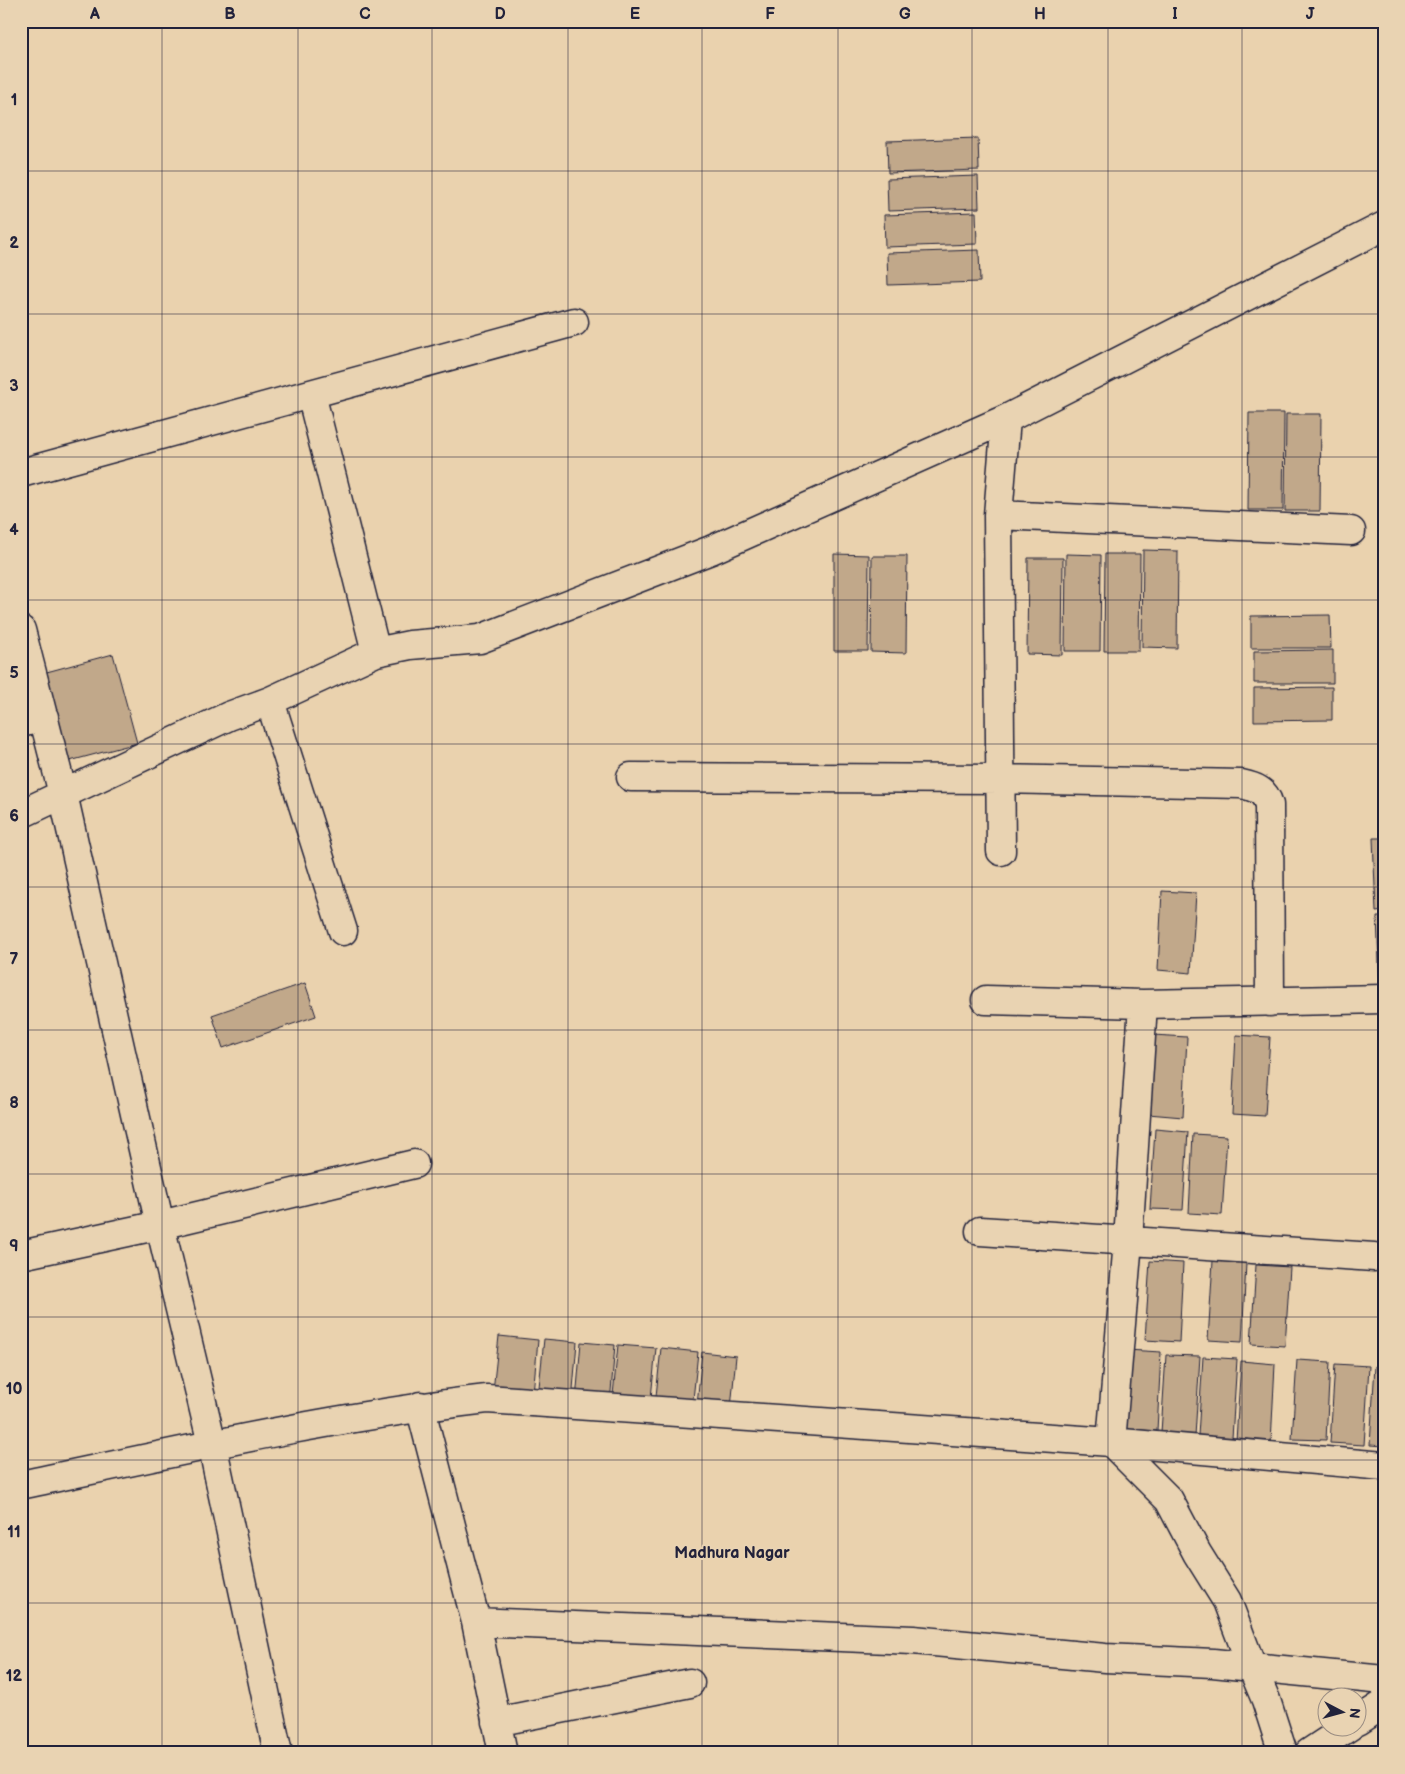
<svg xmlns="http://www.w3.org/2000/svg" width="1405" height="1774" font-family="'Balsamiq Sans',sans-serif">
	<rect width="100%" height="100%" fill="#ead2ae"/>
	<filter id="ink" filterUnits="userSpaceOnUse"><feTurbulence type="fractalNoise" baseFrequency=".02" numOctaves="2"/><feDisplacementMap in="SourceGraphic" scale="10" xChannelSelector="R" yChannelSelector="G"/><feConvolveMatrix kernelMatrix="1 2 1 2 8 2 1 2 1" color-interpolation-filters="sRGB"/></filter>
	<g filter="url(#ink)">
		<path fill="#c1a88a" stroke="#22223b" d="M 978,138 L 979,170 L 888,173 L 887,141 Z
			M 978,176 L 979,208 L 888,211 L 887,179 Z
			M 976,212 L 977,244 L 885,247 L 884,215 Z
			M 979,250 L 980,282 L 888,285 L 887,253 Z
			M 1249,413 L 1284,413 L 1283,510 L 1248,510 Z
			M 1286,414 L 1321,414 L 1320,511 L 1285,511 Z
			M 1143,550 L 1178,551 L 1177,648 L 1142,647 Z
			M 834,554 L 869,555 L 868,651 L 834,651 Z
			M 1066,554 L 1101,555 L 1100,651 L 1065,651 Z
			M 1105,554 L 1140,554 L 1139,651 L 1104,651 Z
			M 872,556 L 907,556 L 906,653 L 871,652 Z
			M 1028,558 L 1063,558 L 1062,655 L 1027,654 Z
			M 1330,615 L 1331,648 L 1251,648 L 1251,616 Z
			M 1333,650 L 1333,683 L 1254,683 L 1254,651 Z
			M 113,654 L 137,743 L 66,762 L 43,673 Z
			M 1332,687 L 1332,720 L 1254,721 L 1254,688 Z
			M 1373,838 L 1384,838 L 1384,911 L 1376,912 Z
			M 1162,891 L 1196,893 L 1191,973 L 1158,970 Z
			M 1377,917 L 1384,917 L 1384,989 L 1380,990 Z
			M 305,983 L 316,1016 L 223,1048 L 212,1015 Z
			M 1153,1035 L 1187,1037 L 1183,1117 L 1148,1114 Z
			M 1236,1035 L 1270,1037 L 1265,1116 L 1232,1114 Z
			M 1155,1129 L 1188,1132 L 1183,1210 L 1150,1209 Z
			M 1193,1134 L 1227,1136 L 1222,1215 L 1189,1213 Z
			M 1150,1261 L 1183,1263 L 1179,1342 L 1145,1340 Z
			M 1213,1261 L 1246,1263 L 1242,1342 L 1208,1340 Z
			M 1256,1265 L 1290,1267 L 1285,1346 L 1251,1344 Z
			M 499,1336 L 538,1340 L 533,1394 L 493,1391 Z
			M 544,1339 L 577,1342 L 572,1401 L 538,1397 Z
			M 581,1342 L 615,1345 L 610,1403 L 576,1400 Z
			M 618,1345 L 656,1348 L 650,1408 L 612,1405 Z
			M 661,1348 L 698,1352 L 692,1409 L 655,1406 Z
			M 1127,1350 L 1161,1352 L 1157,1431 L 1122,1429 Z
			M 702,1352 L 736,1356 L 731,1408 L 697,1405 Z
			M 1166,1355 L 1200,1356 L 1195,1436 L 1161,1433 Z
			M 1203,1357 L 1237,1359 L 1232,1438 L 1198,1436 Z
			M 1297,1360 L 1330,1362 L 1326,1440 L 1292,1439 Z
			M 1241,1361 L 1275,1364 L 1271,1443 L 1236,1441 Z
			M 1335,1364 L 1369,1366 L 1364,1445 L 1330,1443 Z
			M 1375,1366 L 1384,1367 L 1384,1446 L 1370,1445 Z"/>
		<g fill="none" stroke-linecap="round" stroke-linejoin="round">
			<defs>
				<path id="minor" d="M 311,394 L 376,652
					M 21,473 L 574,322
					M 998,515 L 1351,531
					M 21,630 L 63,794 L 160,1225 L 212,1444 L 278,1753
					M 270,701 L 343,931
					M 21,723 L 44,717
					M 631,777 L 1001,779 L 1241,784 C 1255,787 1265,790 1269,805 L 1270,1002
					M 21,814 L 229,716 L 270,701 L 376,652 L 410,645 L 480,639 L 711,550 L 1006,419 L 1384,226
					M 1001,851 L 998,515 L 1006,419
					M 986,1000 L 1143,1004 L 1384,999
					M 1143,1004 L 1128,1241 L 1111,1442 L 1169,1500 L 1197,1553 L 1227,1601 L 1252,1667 L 1384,1680
					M 980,1231 L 1374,1257
					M 21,1255 L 160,1225 L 414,1164
					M 420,1406 L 476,1622 L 503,1753
					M 21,1485 C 176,1452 330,1417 487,1399 L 1111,1442 L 1384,1466
					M 476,1622 L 913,1640 L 1105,1658 L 1213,1663 L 1252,1667 L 1266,1700 L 1283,1753
					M 1358,1721 L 1384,1704
					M 496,1722 L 690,1683
					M 1309,1753 L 1350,1726"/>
			</defs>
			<use href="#minor" stroke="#22223b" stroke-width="31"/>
			<use href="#minor" stroke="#e9d3b2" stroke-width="28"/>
		</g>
	</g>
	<path fill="none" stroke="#22223b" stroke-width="1" stroke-opacity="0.55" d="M 162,21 L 162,1753M 298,21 L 298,1753M 432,21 L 432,1753M 568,21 L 568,1753M 702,21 L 702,1753M 838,21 L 838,1753M 972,21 L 972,1753M 1108,21 L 1108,1753M 1242,21 L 1242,1753M 21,171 L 1384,171M 21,314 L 1384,314M 21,457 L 1384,457M 21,600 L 1384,600M 21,744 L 1384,744M 21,887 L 1384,887M 21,1030 L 1384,1030M 21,1174 L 1384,1174M 21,1317 L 1384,1317M 21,1460 L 1384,1460M 21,1603 L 1384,1603"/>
	<g text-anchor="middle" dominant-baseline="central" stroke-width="4" stroke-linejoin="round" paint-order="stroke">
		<g font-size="16" font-weight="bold" fill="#22223b" stroke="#e9d3b2">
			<text x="732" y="1553">Madhura Nagar</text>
		</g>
	</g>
	<rect width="1405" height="1774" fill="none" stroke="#e9d3b2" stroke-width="55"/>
	<g transform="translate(1342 1712) rotate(96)"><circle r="24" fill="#e9d3b2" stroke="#998c82"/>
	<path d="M0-4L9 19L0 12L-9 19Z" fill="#22223b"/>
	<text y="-8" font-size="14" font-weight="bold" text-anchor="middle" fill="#22223b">N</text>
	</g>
	<rect x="28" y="28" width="1350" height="1718" fill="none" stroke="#22223b" stroke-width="2"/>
	<g font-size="16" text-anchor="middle" font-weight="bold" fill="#22223b">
		<text x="95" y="19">A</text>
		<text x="230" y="19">B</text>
		<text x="365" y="19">C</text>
		<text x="500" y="19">D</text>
		<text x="635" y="19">E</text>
		<text x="770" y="19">F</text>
		<text x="905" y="19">G</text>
		<text x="1040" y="19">H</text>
		<text x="1175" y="19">I</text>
		<text x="1310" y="19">J</text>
		<text x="14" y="105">1</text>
		<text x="14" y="248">2</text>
		<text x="14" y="391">3</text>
		<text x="14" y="535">4</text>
		<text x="14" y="678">5</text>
		<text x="14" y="821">6</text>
		<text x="14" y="964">7</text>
		<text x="14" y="1108">8</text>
		<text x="14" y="1251">9</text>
		<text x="14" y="1394">10</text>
		<text x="14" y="1537">11</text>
		<text x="14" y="1681">12</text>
	</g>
</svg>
